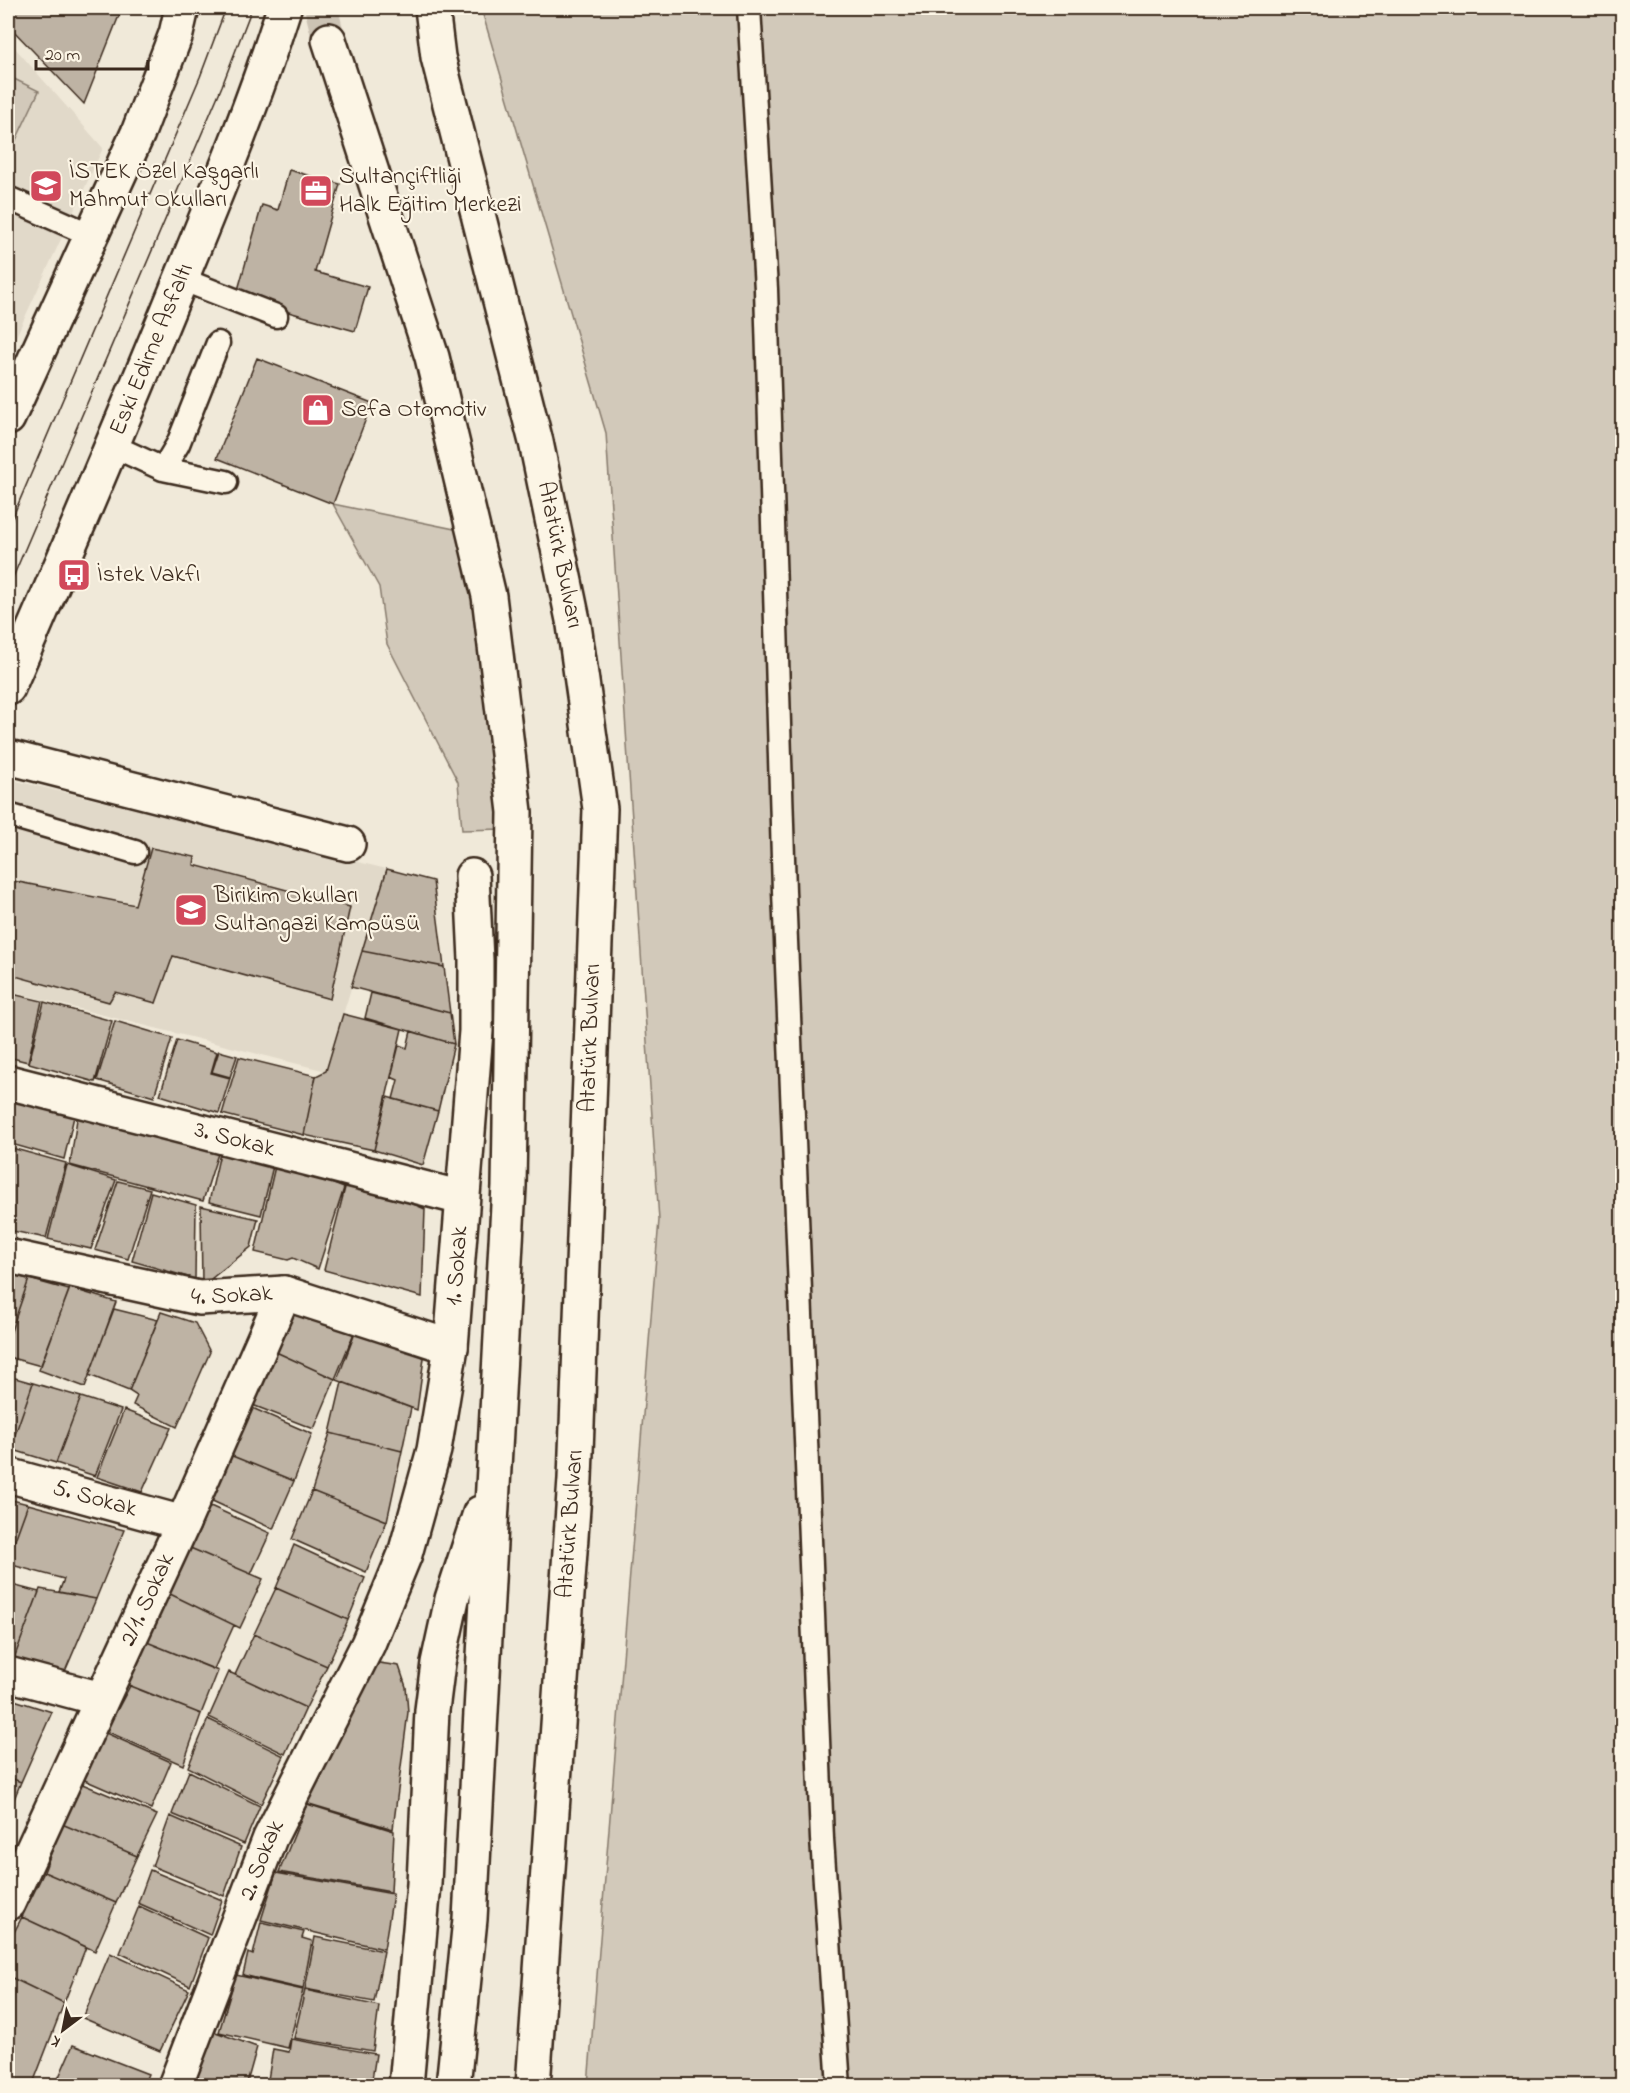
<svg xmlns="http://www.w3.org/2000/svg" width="1630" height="2093" font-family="'Indie Flower',sans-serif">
	<rect width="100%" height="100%" fill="#f0e9d9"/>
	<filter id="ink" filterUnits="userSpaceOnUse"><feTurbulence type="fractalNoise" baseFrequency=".0167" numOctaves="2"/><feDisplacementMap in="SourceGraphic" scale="12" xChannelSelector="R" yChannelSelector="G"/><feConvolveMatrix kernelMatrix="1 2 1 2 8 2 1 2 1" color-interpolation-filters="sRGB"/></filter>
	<g filter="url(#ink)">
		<path fill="#e1d9c9" d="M 8,40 L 103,148 L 8,354 Z
			M 8,779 L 387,869 L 326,1071 L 8,991 Z"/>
		<path fill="#d2c9ba" stroke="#867a6c" stroke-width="1.5" d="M 481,8 L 1622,8 L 1622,2085 L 588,2085 L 659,1220 L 606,433 Z
			M 8,76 L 39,91 L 8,157 Z
			M 333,504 L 459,530 L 473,589 L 503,829 L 462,830 L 458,782 L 387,644 L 379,587 Z"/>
		<path fill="#beb3a4" stroke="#3b2a1e" stroke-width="1.5" d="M 8,8 L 122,8 L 84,104 L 8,25 Z
			M 289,170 L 340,184 L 315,272 L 368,287 L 355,331 L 236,297 L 262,205 L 278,210 Z
			M 257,358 L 372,403 L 333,504 L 217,458 Z
			M 151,848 L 195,857 L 194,865 L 350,907 L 330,999 L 173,956 L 156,1003 L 115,992 L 109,1002 L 8,974 L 8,880 L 135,905 Z
			M 387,869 L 433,881 L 444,967 L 362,951 Z
			M 362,951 L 444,967 L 450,1013 L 351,987 Z
			M 8,993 L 42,1001 L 28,1062 L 8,1057 Z
			M 371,993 L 450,1013 L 454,1044 L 365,1018 Z
			M 44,1002 L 112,1021 L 95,1082 L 29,1063 Z
			M 343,1014 L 402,1029 L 374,1150 L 304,1135 L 316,1076 L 326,1071 Z
			M 115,1021 L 172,1038 L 154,1097 L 97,1080 Z
			M 411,1031 L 454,1044 L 438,1111 L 393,1099 L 398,1080 L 391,1077 L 399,1045 L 407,1048 Z
			M 177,1040 L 217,1052 L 211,1073 L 230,1078 L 219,1113 L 160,1095 Z
			M 219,1051 L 237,1056 L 230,1077 L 212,1072 Z
			M 239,1057 L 316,1076 L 304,1135 L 222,1114 Z
			M 8,1090 L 76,1108 L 64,1159 L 8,1143 Z
			M 387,1097 L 438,1111 L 423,1165 L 374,1150 Z
			M 79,1106 L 220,1147 L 203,1201 L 70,1165 Z
			M 8,1147 L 66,1163 L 46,1238 L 8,1230 Z
			M 220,1153 L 273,1166 L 261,1215 L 209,1202 Z
			M 276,1162 L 344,1188 L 318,1269 L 293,1258 L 288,1260 L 255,1252 Z
			M 67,1165 L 116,1180 L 91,1249 L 48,1239 Z
			M 348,1176 L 425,1209 L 422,1297 L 324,1270 Z
			M 118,1181 L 150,1189 L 128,1259 L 95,1250 Z
			M 151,1192 L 196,1205 L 195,1279 L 132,1261 Z
			M 201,1206 L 258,1219 L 251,1247 L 202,1286 Z
			M 8,1274 L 29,1279 L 8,1340 Z
			M 29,1279 L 69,1290 L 41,1366 L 8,1357 L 8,1340 Z
			M 70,1288 L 116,1302 L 85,1387 L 39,1370 Z
			M 297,1304 L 356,1328 L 335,1379 L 276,1352 Z
			M 114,1309 L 158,1320 L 129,1391 L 89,1375 Z
			M 161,1312 L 195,1323 L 210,1352 L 177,1427 L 133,1405 L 137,1396 L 129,1391 Z
			M 357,1328 L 416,1350 L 424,1358 L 417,1410 L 337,1380 Z
			M 276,1352 L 335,1379 L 314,1429 L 250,1404 Z
			M 8,1376 L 33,1383 L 10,1449 L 8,1449 Z
			M 342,1382 L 411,1408 L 402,1451 L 330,1433 Z
			M 33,1383 L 81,1397 L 56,1463 L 10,1449 Z
			M 81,1397 L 121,1410 L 95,1476 L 56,1463 Z
			M 250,1407 L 312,1434 L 294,1481 L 225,1453 Z
			M 124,1410 L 171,1428 L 142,1492 L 97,1477 Z
			M 330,1433 L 402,1451 L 387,1521 L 312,1491 Z
			M 225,1453 L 294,1481 L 273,1529 L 206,1498 Z
			M 312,1491 L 387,1521 L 366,1572 L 292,1539 Z
			M 8,1499 L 28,1504 L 8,1559 Z
			M 28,1504 L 124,1530 L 96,1599 L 59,1592 L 64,1579 L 8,1564 L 8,1559 Z
			M 206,1504 L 270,1533 L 251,1574 L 188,1547 Z
			M 294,1545 L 365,1578 L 348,1620 L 276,1588 Z
			M 188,1547 L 263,1579 L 240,1628 L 166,1592 Z
			M 8,1584 L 39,1592 L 13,1661 L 8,1659 Z
			M 276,1588 L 348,1620 L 327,1666 L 254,1634 Z
			M 40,1589 L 96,1599 L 63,1676 L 13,1661 Z
			M 166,1592 L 234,1625 L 214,1669 L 142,1640 Z
			M 254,1634 L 327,1666 L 306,1708 L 235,1675 Z
			M 142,1640 L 218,1671 L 201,1714 L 121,1682 Z
			M 373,1662 L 399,1666 L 406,1687 L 408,1712 L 393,1829 L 306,1803 Z
			M 229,1672 L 306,1708 L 285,1754 L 209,1717 Z
			M 130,1686 L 201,1714 L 183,1765 L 106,1731 Z
			M 8,1698 L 52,1712 L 21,1782 L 8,1777 Z
			M 208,1719 L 284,1756 L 261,1804 L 188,1767 Z
			M 99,1730 L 171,1762 L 151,1809 L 80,1778 Z
			M 189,1771 L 260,1806 L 244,1844 L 172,1814 Z
			M 8,1777 L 21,1782 L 8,1814 Z
			M 80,1783 L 157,1815 L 137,1856 L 62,1824 Z
			M 307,1804 L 394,1831 L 391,1892 L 279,1872 Z
			M 170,1816 L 241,1847 L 224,1896 L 152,1866 Z
			M 62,1824 L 137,1856 L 116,1903 L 44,1872 Z
			M 150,1870 L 222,1900 L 210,1935 L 138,1903 Z
			M 44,1872 L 116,1903 L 95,1951 L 22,1917 Z
			M 276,1873 L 393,1894 L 384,1949 L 261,1920 Z
			M 139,1906 L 208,1938 L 190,1986 L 120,1953 Z
			M 22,1917 L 86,1947 L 64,2003 L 8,1976 L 8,1944 Z
			M 261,1922 L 304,1932 L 302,1938 L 312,1941 L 303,1989 L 243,1975 L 248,1953 L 253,1955 Z
			M 315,1937 L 384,1951 L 374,2002 L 305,1989 Z
			M 110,1953 L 189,1990 L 160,2051 L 83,2018 Z
			M 236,1975 L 303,1990 L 288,2048 L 219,2032 Z
			M 8,1976 L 64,2003 L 32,2086 L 8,2076 Z
			M 305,1990 L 379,2006 L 373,2051 L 294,2038 Z
			M 210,2030 L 257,2047 L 246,2086 L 186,2086 Z
			M 291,2039 L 376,2054 L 371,2086 L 267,2086 L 273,2049 L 289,2052 Z
			M 73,2045 L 148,2074 L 143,2086 L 55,2086 Z"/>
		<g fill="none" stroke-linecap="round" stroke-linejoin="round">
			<path stroke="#ccc3b4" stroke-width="33" stroke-dasharray="33 16" stroke-linecap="butt" d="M 321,8 L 329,40"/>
			<defs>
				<path id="lane" d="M 749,8 L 766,289 L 784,891 L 822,1839 L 839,2086
					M 8,198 L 91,235
					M 181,279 L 276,316
					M 113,446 L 163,469 L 178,444 L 218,343
					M 163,469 L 226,482
					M 8,815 L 135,852"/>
				<g id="street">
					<path d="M 8,757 L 348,844"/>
					<path id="s1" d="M 8,1082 L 462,1198"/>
					<path id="s2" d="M 8,1256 L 199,1298 L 284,1293 L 451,1347"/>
					<path id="s3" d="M 8,1475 L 183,1523"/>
					<path d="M 8,1674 L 101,1699"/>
					<path id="s4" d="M 8,1903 L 183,1523 L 284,1293"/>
					<path id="s5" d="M 175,2086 L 270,1838 L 368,1644 L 405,1554 L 434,1450 L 451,1347 L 476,1031 L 476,960 L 472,876"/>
				</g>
				<g id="primary">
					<path d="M 8,418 L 138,133 L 176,34 L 182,8"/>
					<path id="s6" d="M 8,688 C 67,552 125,416 181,279 C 218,189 255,100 284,8"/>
				</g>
				<g id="highway">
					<path id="s7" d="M 432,8 L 438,57 L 536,442 L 574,625 L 600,809 L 575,1479 L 533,2086"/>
					<path d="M 329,40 L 432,357 L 489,596 L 515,812 L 509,1186 L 470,1919 L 453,2086"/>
					<path d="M 406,2086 L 424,1884 L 432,1710 L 438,1663 L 452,1599 L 480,1513"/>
				</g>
			</defs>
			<use href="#lane" stroke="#3b2a1e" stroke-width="27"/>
			<use href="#street" stroke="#3b2a1e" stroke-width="38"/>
			<use href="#primary" stroke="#3b2a1e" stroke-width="38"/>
			<use href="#highway" stroke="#3b2a1e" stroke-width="38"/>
			<use href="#lane" stroke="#fcf5e5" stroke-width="22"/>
			<use href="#street" stroke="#fcf5e5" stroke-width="33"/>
			<use href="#primary" stroke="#fcf5e5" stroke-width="33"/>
			<use href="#highway" stroke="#fcf5e5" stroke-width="33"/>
			<path stroke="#3b2a1e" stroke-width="1.5" d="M 8,528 L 200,77 L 226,8
				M 8,589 L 222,86 L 252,8"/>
		</g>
	</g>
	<defs>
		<symbol id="school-square" viewBox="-11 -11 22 22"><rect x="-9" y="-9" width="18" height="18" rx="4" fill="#d1495b" stroke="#fcf5e5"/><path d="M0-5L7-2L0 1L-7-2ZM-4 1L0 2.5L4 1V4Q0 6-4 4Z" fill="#fff"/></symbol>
		<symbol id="office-square" viewBox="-11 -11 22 22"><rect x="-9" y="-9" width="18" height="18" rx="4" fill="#d1495b" stroke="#fcf5e5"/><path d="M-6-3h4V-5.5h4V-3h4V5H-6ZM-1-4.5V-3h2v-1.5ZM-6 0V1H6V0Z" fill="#fff"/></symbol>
		<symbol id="shop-square" viewBox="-11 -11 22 22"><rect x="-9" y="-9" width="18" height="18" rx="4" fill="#d1495b" stroke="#fcf5e5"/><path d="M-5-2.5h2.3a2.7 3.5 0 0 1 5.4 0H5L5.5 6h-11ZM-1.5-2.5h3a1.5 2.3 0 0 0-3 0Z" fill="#fff"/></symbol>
		<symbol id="bus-square" viewBox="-11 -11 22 22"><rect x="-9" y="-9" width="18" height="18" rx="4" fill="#d1495b" stroke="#fcf5e5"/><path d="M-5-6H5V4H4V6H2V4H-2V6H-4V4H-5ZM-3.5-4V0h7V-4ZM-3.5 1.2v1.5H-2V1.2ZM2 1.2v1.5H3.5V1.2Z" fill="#fff"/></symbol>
	</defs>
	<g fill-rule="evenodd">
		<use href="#school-square" x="27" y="167" width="38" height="38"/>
		<use href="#office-square" x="297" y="172" width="38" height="38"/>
		<use href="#shop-square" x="299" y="391" width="38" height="38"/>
		<use href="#bus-square" x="55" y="556" width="38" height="38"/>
		<use href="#school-square" x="172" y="891" width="38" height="38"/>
	</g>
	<g text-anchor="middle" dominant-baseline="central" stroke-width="4.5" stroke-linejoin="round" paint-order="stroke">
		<g font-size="24" fill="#3b2a1e" stroke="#fcf5e5" text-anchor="start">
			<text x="69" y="172">İSTEK Özel Kaşgarlı<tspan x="69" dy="28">Mahmut Okulları</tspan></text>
			<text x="339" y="177">Sultançiftliği<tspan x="339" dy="28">Halk Eğitim Merkezi</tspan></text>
			<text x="341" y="410">Sefa Otomotiv</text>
			<text x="97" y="575">İstek Vakfı</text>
			<text x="214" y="896">Birikim Okulları<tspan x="214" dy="28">Sultangazi Kampüsü</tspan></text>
		</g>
		<g font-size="24" fill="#3b2a1e" stroke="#fcf5e5">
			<text stroke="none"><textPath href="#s6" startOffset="368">Eski Edirne Asfaltı</textPath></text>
			<text stroke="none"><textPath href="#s7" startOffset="562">Atatürk Bulvarı</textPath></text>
			<text transform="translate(591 1038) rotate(-88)">Atatürk Bulvarı</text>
			<text stroke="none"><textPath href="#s1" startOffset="234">3. Sokak</textPath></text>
			<text stroke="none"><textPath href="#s5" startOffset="874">1. Sokak</textPath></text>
			<text stroke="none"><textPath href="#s2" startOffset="228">4. Sokak</textPath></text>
			<text stroke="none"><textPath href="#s3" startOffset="90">5. Sokak</textPath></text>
			<text transform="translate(571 1524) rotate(-86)">Atatürk Bulvarı</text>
			<text stroke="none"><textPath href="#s4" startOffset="334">2/1. Sokak</textPath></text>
			<text stroke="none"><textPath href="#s5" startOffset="242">2. Sokak</textPath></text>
		</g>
	</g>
	<rect width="1630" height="2093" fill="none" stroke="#fcf5e5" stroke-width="30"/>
	<rect x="15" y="15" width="1600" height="2063" fill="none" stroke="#3b2a1e" stroke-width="2" filter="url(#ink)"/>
	<g transform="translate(63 2030) rotate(212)" stroke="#fcf5e5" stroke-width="4.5" paint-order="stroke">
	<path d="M0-4.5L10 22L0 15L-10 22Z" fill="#3b2a1e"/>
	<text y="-9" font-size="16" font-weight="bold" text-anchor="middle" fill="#3b2a1e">K</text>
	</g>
	<path d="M36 60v9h112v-9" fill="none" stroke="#3b2a1e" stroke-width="3"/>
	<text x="45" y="60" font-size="18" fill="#3b2a1e" stroke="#fcf5e5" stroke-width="4.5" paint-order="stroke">20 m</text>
</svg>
